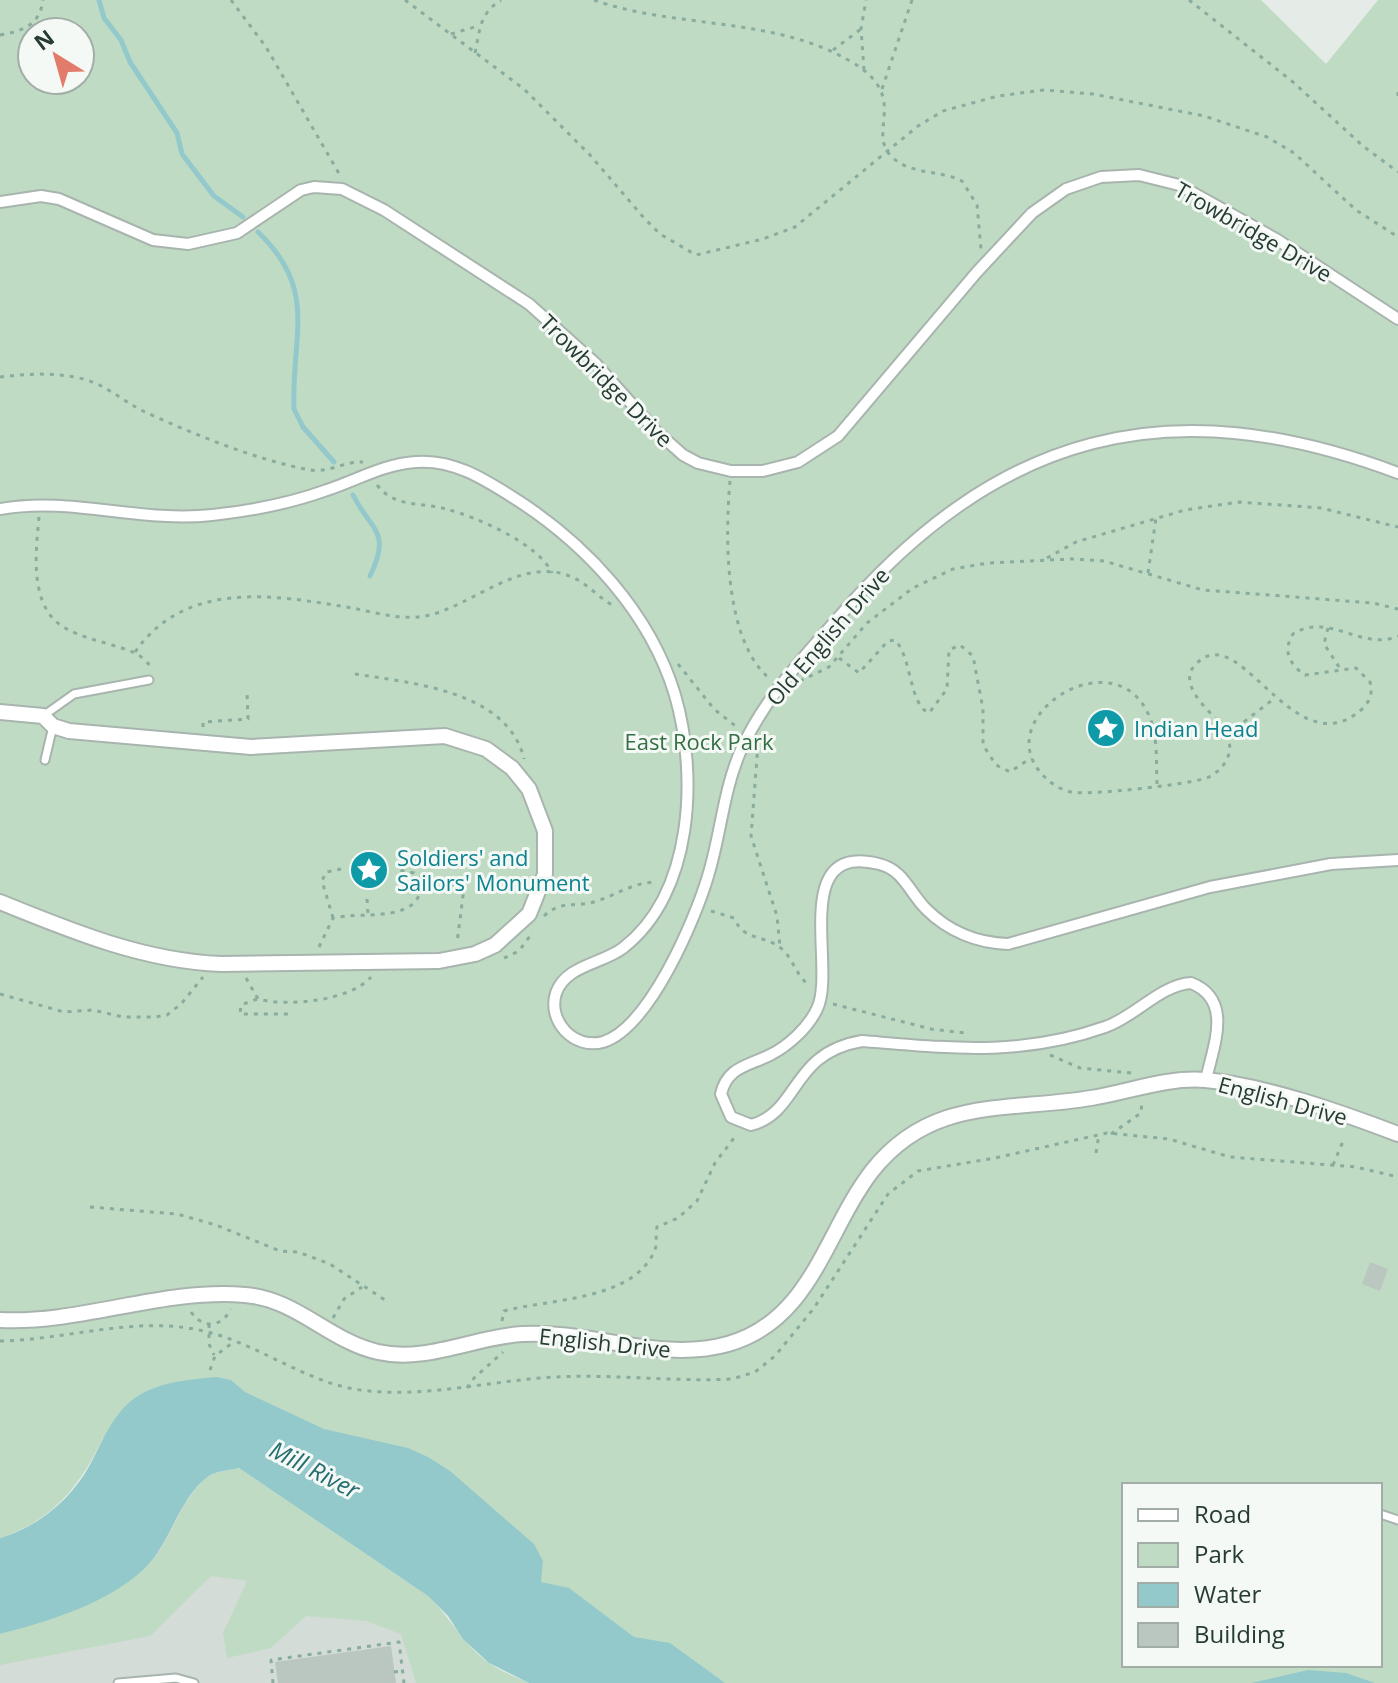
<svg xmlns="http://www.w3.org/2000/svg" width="1398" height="1683" font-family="'Open Sans',sans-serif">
	<rect width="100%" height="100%" fill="#e5ece8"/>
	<path fill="#d3dcd7" d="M 155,1484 L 510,1683 L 0,1683 L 0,1638 Z"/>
	<path fill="#c0dbc4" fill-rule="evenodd" d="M 0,0 L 1261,0 L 1326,64 L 1378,0 L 1398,0 L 1398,1683 L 690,1683 L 374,1479 L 103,1438 C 81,1485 51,1522 0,1538 ZM 32,32 L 80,32 L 80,80 L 32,80 ZM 1124,1485 L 1380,1485 L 1380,1665 L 1124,1665 Z
		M 239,1468 L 428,1596 C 450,1617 464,1645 489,1663 C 500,1671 516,1677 529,1683 L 416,1683 L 401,1634 L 366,1621 L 306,1616 L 271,1648 L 227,1658 L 223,1633 L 247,1581 L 211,1576 L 150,1636 L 0,1665 L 0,1634 C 50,1620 99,1604 141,1571 C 173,1547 177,1499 209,1476 C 217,1471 231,1470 239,1468 Z"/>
	<path fill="#93c9cb" d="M 216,1377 L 231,1380 L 245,1392 L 324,1429 L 408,1448 L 428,1457 L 450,1471 L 534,1544 L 543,1561 L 541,1582 L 569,1588 L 634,1637 L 670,1643 L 725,1683 L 529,1683 L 489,1663 L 463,1639 L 448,1616 L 428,1596 L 239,1468 C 231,1470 216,1471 209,1476 C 179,1497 171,1542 146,1567 C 108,1604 49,1621 0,1634 L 0,1538 C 40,1526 73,1498 92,1461 C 104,1438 115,1410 138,1396 C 162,1381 188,1380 216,1377 Z
		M 1308,1670 L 1346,1673 L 1375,1683 L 1251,1683 Z"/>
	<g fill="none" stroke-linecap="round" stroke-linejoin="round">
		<path stroke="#93c9cb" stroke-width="5" d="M 99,0 L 104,18 L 121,40 L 130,62 L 177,133 L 182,154 L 214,196 L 243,217
			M 258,232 C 319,290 291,335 294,409 L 303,427 L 334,462
			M 353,495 C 371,531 392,531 370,576"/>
	</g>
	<path fill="#bac7c1" d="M 1370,1262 L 1388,1269 L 1380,1291 L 1362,1284 Z
		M 391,1646 L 396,1683 L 278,1683 L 275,1662 Z"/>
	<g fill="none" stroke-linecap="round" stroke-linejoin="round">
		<defs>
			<path id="service" d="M 43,716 L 74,694 L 149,680
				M 45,760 L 53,726
				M 1380,1514 L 1398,1520
				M 118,1683 L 176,1678 L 194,1683"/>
			<path id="pedestrian" d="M 0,202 L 41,196 L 59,199 L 153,240 L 188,244 L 237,233 L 301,190 L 314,187 L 342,189 L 384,210 L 529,304 L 596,364 L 655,430 L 683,455 L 698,463 L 731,471 L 763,471 L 798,462 L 838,436 L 977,272 L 1032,213 L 1066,189 L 1101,177 L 1139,175 L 1179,185 L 1276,239 L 1398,319
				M 0,509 C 70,496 141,523 212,515 C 250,511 291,503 327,490 C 357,480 384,464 416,462 C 453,459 484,479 514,498 C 585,543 650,612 675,695 C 698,774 694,893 623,948 C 602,964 566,965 556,993 C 547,1021 574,1050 603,1042 C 649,1028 695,920 708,876 C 721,834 723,791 741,750 C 764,699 802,659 838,618 C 998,432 1169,387 1398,473
				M 1206,1080 C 1213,1046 1234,1000 1191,983 C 1160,985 1135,1017 1105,1027 C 1020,1057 949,1048 862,1041 C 790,1053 800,1112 751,1125 L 731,1117 L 721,1094 C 727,1067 748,1066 770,1055 C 788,1046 808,1028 817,1009 C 837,969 788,841 879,864 C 904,870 909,892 926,909 C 948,931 977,943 1008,944 L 1210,887 L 1331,864 L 1398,860"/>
			<path id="minor" d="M 0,712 L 43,716 L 53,726 L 69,731 L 251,747 L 445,736 L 486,749 L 512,768 L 529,789 L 545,831 L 545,874 L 529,914 L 495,945 L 475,954 L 439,961 L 221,964 C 144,961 71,931 0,902
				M 0,1320 C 82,1324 162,1288 245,1295 C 297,1299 329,1341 378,1352 C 426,1363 474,1337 522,1334 C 592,1330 660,1363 728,1344 C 812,1320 825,1232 872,1171 C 932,1095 1009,1112 1091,1098 C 1129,1092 1166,1077 1205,1080 C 1267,1086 1340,1112 1398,1134"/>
		</defs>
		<use href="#service" stroke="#a8b4ae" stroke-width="11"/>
		<use href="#pedestrian" stroke="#a8b4ae" stroke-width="14"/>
		<use href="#minor" stroke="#a8b4ae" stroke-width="18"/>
		<path stroke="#88ac9d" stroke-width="3" stroke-dasharray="4 6" stroke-linecap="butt" d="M 231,0 L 266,47 L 341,177
			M 405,0 L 524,89 L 590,155 L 644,218 L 660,234 L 696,255 L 763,239 L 795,227 L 918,126 L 943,111 L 998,96 L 1044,90 L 1093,94 L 1204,116 L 1267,137 L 1294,153 L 1356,210 L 1398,237
			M 594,0 C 676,29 772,16 850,61 C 913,97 864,132 893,158 C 912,175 941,170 962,181 L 977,205 L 981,249
			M 1189,0 L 1293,82 L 1363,146 L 1398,172
			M 451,34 L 478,26
			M 0,35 C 23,31 40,25 43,0
			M 833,50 L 861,29
			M 475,53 C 480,30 479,14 501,0
			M 864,70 L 861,29 L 866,0
			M 882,89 L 912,0
			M 1398,92 L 1398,98
			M 0,377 C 27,374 52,372 79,378 C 104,383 121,400 143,411 C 193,434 256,460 310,470 C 329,473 345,461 363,462
			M 730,481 C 725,537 724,641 770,679
			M 377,485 C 395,508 420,502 446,509 C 477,517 539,544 552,573
			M 39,517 C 36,551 28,607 65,628 C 86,640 115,644 135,653 C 141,655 149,665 154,669
			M 1047,558 L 1076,542 L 1185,510 L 1239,502 L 1321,508 L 1398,527
			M 1148,573 L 1156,518
			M 1328,628 L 1324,644 L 1341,670
			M 135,652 C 186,579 275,595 352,608 C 373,612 396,619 418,617 C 470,612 522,549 578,580 C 590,587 600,598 612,605
			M 839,658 L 859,673 L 888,641 L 895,640 C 912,657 909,705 929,713 L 947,689 L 949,650 L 960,645 L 973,656 L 983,709 L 983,745 L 996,765 L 1010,772 L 1031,758
			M 678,664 L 714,709 L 738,728
			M 355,674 C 412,683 508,691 524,759
			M 800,681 L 829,667 L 867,623 L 913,588 L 953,569 L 988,563 L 1072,559 L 1104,561 L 1203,590 L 1373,603 L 1398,609
			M 203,727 L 203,722 L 248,719 L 247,692
			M 1228,734 L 1275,698
			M 758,744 L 751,836 L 777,916 L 780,947
			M 1157,784 C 1156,763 1158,738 1150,718 C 1119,638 997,710 1037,768 C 1045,779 1057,789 1071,792 C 1087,796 1194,784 1209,777 C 1220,771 1227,763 1230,750 C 1230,718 1185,703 1190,672 C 1235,602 1290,771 1361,710 C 1370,702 1373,693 1370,682 L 1356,668 L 1305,675 C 1290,665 1282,651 1293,634 C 1328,611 1363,652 1398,636
			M 421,888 L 451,885 L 464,888 L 457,943
			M 367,899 L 368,914
			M 711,911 L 734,918 C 744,942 765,934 782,949 C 794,960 796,976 810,986
			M 544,916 C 562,899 577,908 597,901 C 618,894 634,882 657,882
			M 333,918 L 322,881 L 326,872 L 341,869
			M 319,947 L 333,918 C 361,911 428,925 420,878 L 414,873 L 398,870
			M 504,958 L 519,951 L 533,932
			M 246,978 L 258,999 C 287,1007 350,1001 371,977
			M 0,994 L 64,1012 L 93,1010 L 123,1017 L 155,1017 L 167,1015 L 181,1004 L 203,977
			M 257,999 L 241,1005 L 240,1014 L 293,1014
			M 833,1004 L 931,1029 L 965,1033
			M 1050,1055 L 1080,1068 L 1131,1073
			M 1111,1134 L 1141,1113 L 1142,1101
			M 1096,1153 L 1099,1134
			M 1333,1165 L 1344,1139
			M 90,1207 L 177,1214 L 216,1225 L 280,1251 L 298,1252 L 330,1264 L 388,1302
			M 191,1312 C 203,1329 221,1328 231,1309
			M 333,1318 L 344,1299 L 362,1287
			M 502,1321 L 504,1311 C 547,1299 632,1301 654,1252 C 658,1244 655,1236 657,1227 L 678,1218 L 697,1201 L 715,1163 L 737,1134
			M 209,1324 L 209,1344 L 214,1355
			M 0,1341 C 66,1340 133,1316 199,1330 C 259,1342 307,1386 369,1391 C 433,1397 493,1380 556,1377 C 615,1374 673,1382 732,1379 L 755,1372 L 775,1356 L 814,1308 L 888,1194 L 918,1171 L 995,1158 L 1107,1133 L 1169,1139 L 1230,1157 L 1356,1167 L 1398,1177
			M 210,1370 L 215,1356 L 235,1341
			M 467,1388 L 472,1380 L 503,1352
			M 394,1672 L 402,1671
			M 273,1683 L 271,1660 L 399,1642 L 404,1683"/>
		<use href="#service" stroke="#fff" stroke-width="7"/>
		<use href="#pedestrian" stroke="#fff" stroke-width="10"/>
		<use href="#minor" stroke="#fff" stroke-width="14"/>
	</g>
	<defs>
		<symbol id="sight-disc" viewBox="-11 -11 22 22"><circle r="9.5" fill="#0f9aa8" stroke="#f5f9f6"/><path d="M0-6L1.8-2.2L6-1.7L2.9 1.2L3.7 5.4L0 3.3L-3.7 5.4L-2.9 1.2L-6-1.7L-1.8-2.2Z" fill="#fff"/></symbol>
	</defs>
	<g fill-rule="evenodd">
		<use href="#sight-disc" x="1084" y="706" width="44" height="44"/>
		<use href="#sight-disc" x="347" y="848" width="44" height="44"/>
	</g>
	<g text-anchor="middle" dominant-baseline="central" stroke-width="6" stroke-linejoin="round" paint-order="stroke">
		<g font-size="22" fill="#263c33" stroke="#f5f9f6">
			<text transform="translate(1254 231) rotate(30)">Trowbridge Drive</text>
			<text transform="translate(607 380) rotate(45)">Trowbridge Drive</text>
			<text transform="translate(827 636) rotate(-49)">Old English Drive</text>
			<text transform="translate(1283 1100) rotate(15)">English Drive</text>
			<text transform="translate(605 1342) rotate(6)">English Drive</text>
		</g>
		<g font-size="22" fill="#0d838f" stroke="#f5f9f6" text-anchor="start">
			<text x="1134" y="728">Indian Head</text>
			<text x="397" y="857">Soldiers' and<tspan x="397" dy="25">Sailors' Monument</tspan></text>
		</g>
		<g font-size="22" fill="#346f44" stroke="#f5f9f6">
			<text x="699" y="741">East Rock Park</text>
		</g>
		<g font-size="24" font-style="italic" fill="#266e72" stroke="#f5f9f6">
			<text transform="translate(315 1469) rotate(27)">Mill River</text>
		</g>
	</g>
	<rect x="1122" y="1483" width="260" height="184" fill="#f5f9f6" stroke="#a2ada8" stroke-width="2"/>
	<rect x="1138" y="1509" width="40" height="12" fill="#ffffff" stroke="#a2ada8" stroke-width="2"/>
	<text x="1194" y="1523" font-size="24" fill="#263c33">Road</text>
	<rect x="1138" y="1543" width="40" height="24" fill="#c0dbc4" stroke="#a2ada8" stroke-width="2"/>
	<text x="1194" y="1563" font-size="24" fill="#263c33">Park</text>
	<rect x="1138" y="1583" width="40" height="24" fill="#93c9cb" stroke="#a2ada8" stroke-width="2"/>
	<text x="1194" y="1603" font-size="24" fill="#263c33">Water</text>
	<rect x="1138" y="1623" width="40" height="24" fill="#bac7c1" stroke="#a2ada8" stroke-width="2"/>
	<text x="1194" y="1643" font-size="24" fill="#263c33">Building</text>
	<g transform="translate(56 56) rotate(323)"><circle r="38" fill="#f5f9f6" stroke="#a2ada8" stroke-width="2"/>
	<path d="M0-6L14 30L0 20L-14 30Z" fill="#e37b6b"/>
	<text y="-12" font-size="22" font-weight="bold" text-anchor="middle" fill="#263c33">N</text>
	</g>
</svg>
